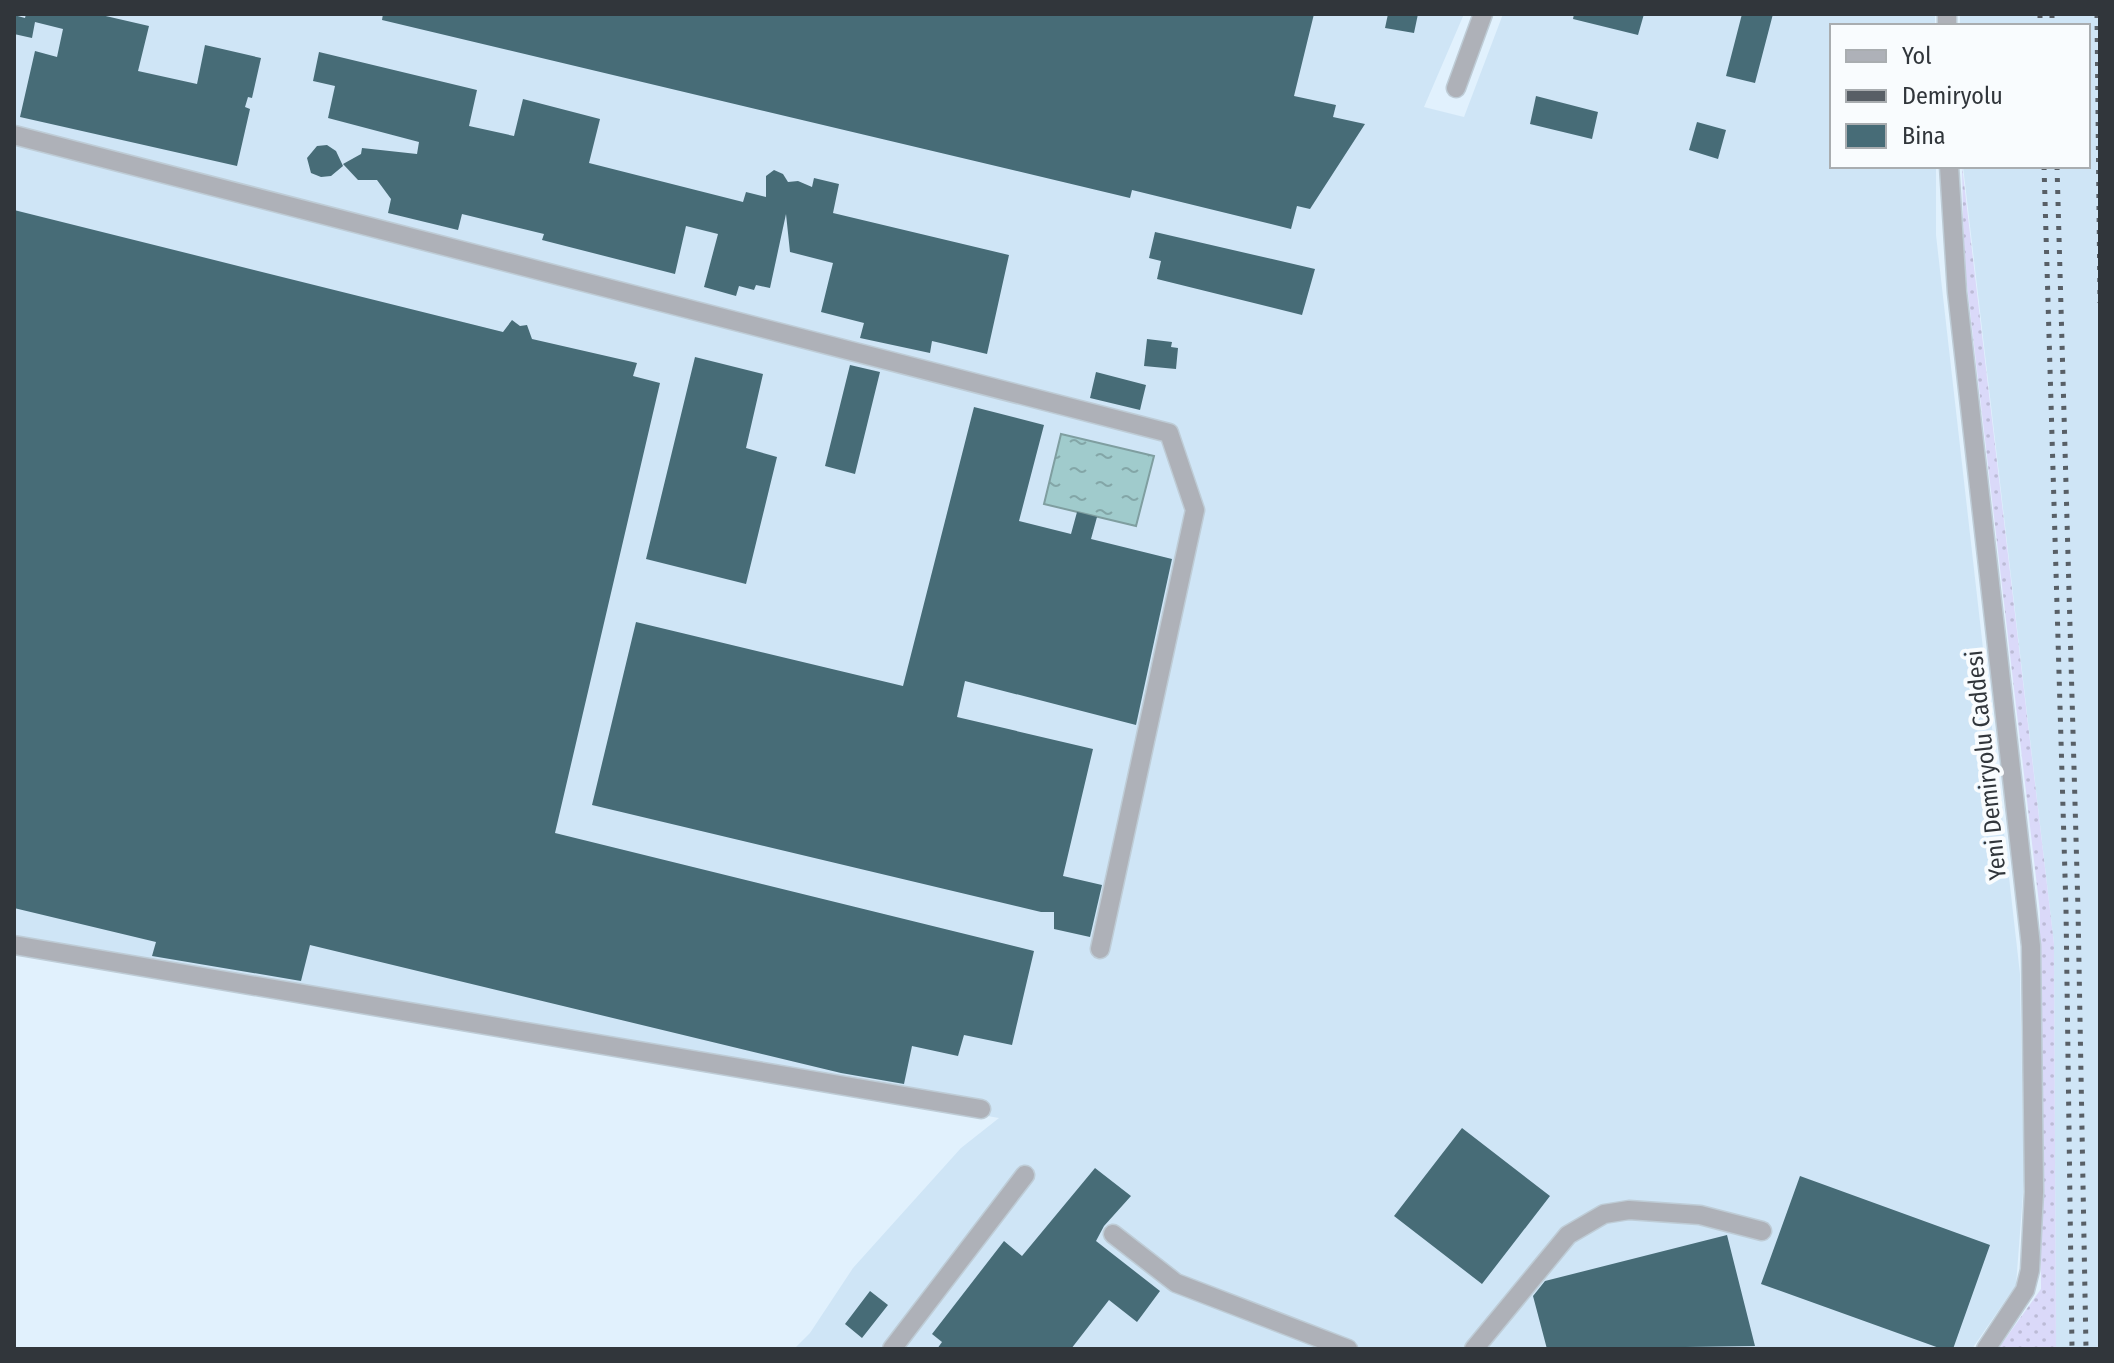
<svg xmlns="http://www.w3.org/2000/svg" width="2114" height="1363" font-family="'Fira Sans Condensed',sans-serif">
	<defs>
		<pattern id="grass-dots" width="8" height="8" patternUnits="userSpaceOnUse" patternTransform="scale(2)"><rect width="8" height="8" fill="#dad9f9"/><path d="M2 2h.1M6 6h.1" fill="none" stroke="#bcbbd6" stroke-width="1.8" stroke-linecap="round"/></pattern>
		<pattern id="water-ripples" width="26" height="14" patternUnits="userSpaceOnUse" patternTransform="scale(2)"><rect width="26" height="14" fill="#a0cbcc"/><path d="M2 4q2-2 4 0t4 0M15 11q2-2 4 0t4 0" fill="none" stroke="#83a6a7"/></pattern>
	</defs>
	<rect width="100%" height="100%" fill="#e1f1fd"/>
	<path fill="#cfe5f6" d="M 14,14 L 1464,14 L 1424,107 L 1464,117 L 1503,14 L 1935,14 L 1935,26 L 1832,26 L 1832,166 L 1936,166 L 1936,235 L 2020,974 L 2024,1181 L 2016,1285 L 1972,1349 L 794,1349 L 810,1333 L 853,1268 L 961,1148 L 999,1118 L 14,950 Z
		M 1960,14 L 2100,14 L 2100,1349 L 2056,1349 L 2054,944 L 1963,166 L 2088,166 L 2088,26 L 1960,26 Z"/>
	<path fill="url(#grass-dots)" d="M 1962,166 L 2054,944 L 2056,1349 L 1998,1349 L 2041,1289 L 2040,912 L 1964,259 Z"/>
	<path fill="url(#water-ripples)" stroke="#7f9ea0" stroke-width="2" d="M 1061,434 L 1154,456 L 1136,526 L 1044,504 Z"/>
	<path fill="#476c77" d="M 26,14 L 97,14 L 149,26 L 138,71 L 197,84 L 205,45 L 261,58 L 252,98 L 248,97 L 245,107 L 250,109 L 237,166 L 20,117 L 35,51 L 57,57 L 63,29 L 35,22 L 32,38 L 14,34 L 14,15 L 25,18 Z
		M 383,14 L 1314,14 L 1294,96 L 1336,105 L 1333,117 L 1365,124 L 1310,209 L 1297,206 L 1291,229 L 1132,190 L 1130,198 L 382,20 Z
		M 1388,14 L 1418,14 L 1414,33 L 1385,28 Z
		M 1574,14 L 1644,14 L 1638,35 L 1573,19 Z
		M 1742,14 L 1773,14 L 1755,83 L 1726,76 Z
		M 319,52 L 477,90 L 469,126 L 514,136 L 523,99 L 600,119 L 589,163 L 743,202 L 746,192 L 766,197 L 766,176 L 774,170 L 783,174 L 788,182 L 798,181 L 812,187 L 814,178 L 839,184 L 833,213 L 1009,255 L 987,354 L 932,341 L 930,353 L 860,338 L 864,323 L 821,312 L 833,263 L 790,252 L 786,214 L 770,288 L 756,285 L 754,290 L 739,286 L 736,296 L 704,287 L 718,234 L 686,226 L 675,274 L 542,240 L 544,234 L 462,214 L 458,230 L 388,213 L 391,199 L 377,180 L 358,180 L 343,164 L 361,154 L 362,148 L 417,154 L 419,142 L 328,118 L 335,86 L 313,81 Z
		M 1536,96 L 1598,112 L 1592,139 L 1530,124 Z
		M 1697,122 L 1726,130 L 1718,159 L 1689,150 Z
		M 327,145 L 336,151 L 343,166 L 331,176 L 321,177 L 311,173 L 307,158 L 317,146 Z
		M 14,210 L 503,332 L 512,320 L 520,326 L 527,325 L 532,339 L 637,363 L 633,376 L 660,383 L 555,833 L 1034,951 L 1012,1045 L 964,1035 L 958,1056 L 912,1046 L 904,1084 L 841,1073 L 310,945 L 301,981 L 152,956 L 156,942 L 14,908 Z
		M 1155,232 L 1315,269 L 1302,315 L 1157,279 L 1161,261 L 1149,258 Z
		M 1147,339 L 1172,342 L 1171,347 L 1178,348 L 1176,369 L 1144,366 Z
		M 695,357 L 763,374 L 746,448 L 777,457 L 746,584 L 646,559 Z
		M 850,365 L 880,372 L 855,474 L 825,466 Z
		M 1096,372 L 1146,385 L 1140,410 L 1090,398 Z
		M 974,407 L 1044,425 L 1019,521 L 1071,534 L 1077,512 L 1097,517 L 1091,539 L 1172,559 L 1136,725 L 965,681 L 957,717 L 1093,749 L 1063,876 L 1102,885 L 1090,937 L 1054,929 L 1054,912 L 1041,912 L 592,805 L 636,622 L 903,686 Z
		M 1462,1128 L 1550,1196 L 1482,1284 L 1394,1216 Z
		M 1095,1168 L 1131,1196 L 1104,1226 L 1096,1241 L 1160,1291 L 1137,1322 L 1109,1300 L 1071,1349 L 937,1349 L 942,1342 L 932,1334 L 1004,1241 L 1022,1256 Z
		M 1800,1176 L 1990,1245 L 1953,1349 L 1942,1349 L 1761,1284 Z
		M 1727,1235 L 1755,1346 L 1547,1349 L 1533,1296 L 1545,1281 Z
		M 870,1291 L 888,1305 L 862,1338 L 845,1324 Z"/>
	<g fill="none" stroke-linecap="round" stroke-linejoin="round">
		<defs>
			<path id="minor" d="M 1947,14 L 1947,26
				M 1456,88 L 1483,14
				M 14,135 L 1169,433 L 1195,510 L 1100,949
				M 1949,166 L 1957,292 L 2031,946 L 2034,1192 L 2030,1270 L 2025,1290 L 1986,1349
				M 14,945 L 981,1109
				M 1113,1234 L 1176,1283 L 1348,1349
				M 892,1349 L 1025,1175
				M 1474,1349 L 1568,1235 L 1604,1214 L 1629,1210 L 1700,1215 L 1762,1231"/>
		</defs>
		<use href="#minor" stroke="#beccd6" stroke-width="21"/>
		<use href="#minor" stroke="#aeb1b8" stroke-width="18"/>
		<path stroke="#585f66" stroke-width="5" stroke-dasharray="4 8" stroke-linecap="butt" d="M 2040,14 L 2040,26
			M 2052,14 L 2052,26
			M 2097,14 L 2100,303
			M 2044,166 L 2066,909 L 2072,1349
			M 2057,166 L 2078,909 L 2086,1349"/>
	</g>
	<g text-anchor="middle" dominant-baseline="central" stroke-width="8" stroke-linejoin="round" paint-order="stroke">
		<g font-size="24" fill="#31363b" stroke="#f9fcfe">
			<text transform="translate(1986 765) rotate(-96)">Yeni Demiryolu Caddesi</text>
		</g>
	</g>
	<rect width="2114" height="1363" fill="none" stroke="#31363b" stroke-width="32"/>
	<rect x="1830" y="24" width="260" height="144" fill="#f9fcfe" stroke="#a9adb0" stroke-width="2"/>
	<rect x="1846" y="50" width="40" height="12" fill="#aeb1b8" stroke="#a9adb0" stroke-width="2"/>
	<text x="1902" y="64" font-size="24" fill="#31363b">Yol</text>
	<rect x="1846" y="90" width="40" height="12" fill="#585f66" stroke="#a9adb0" stroke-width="2"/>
	<text x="1902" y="104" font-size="24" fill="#31363b">Demiryolu</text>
	<rect x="1846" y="124" width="40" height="24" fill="#476c77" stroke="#a9adb0" stroke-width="2"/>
	<text x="1902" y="144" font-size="24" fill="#31363b">Bina</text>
</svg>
